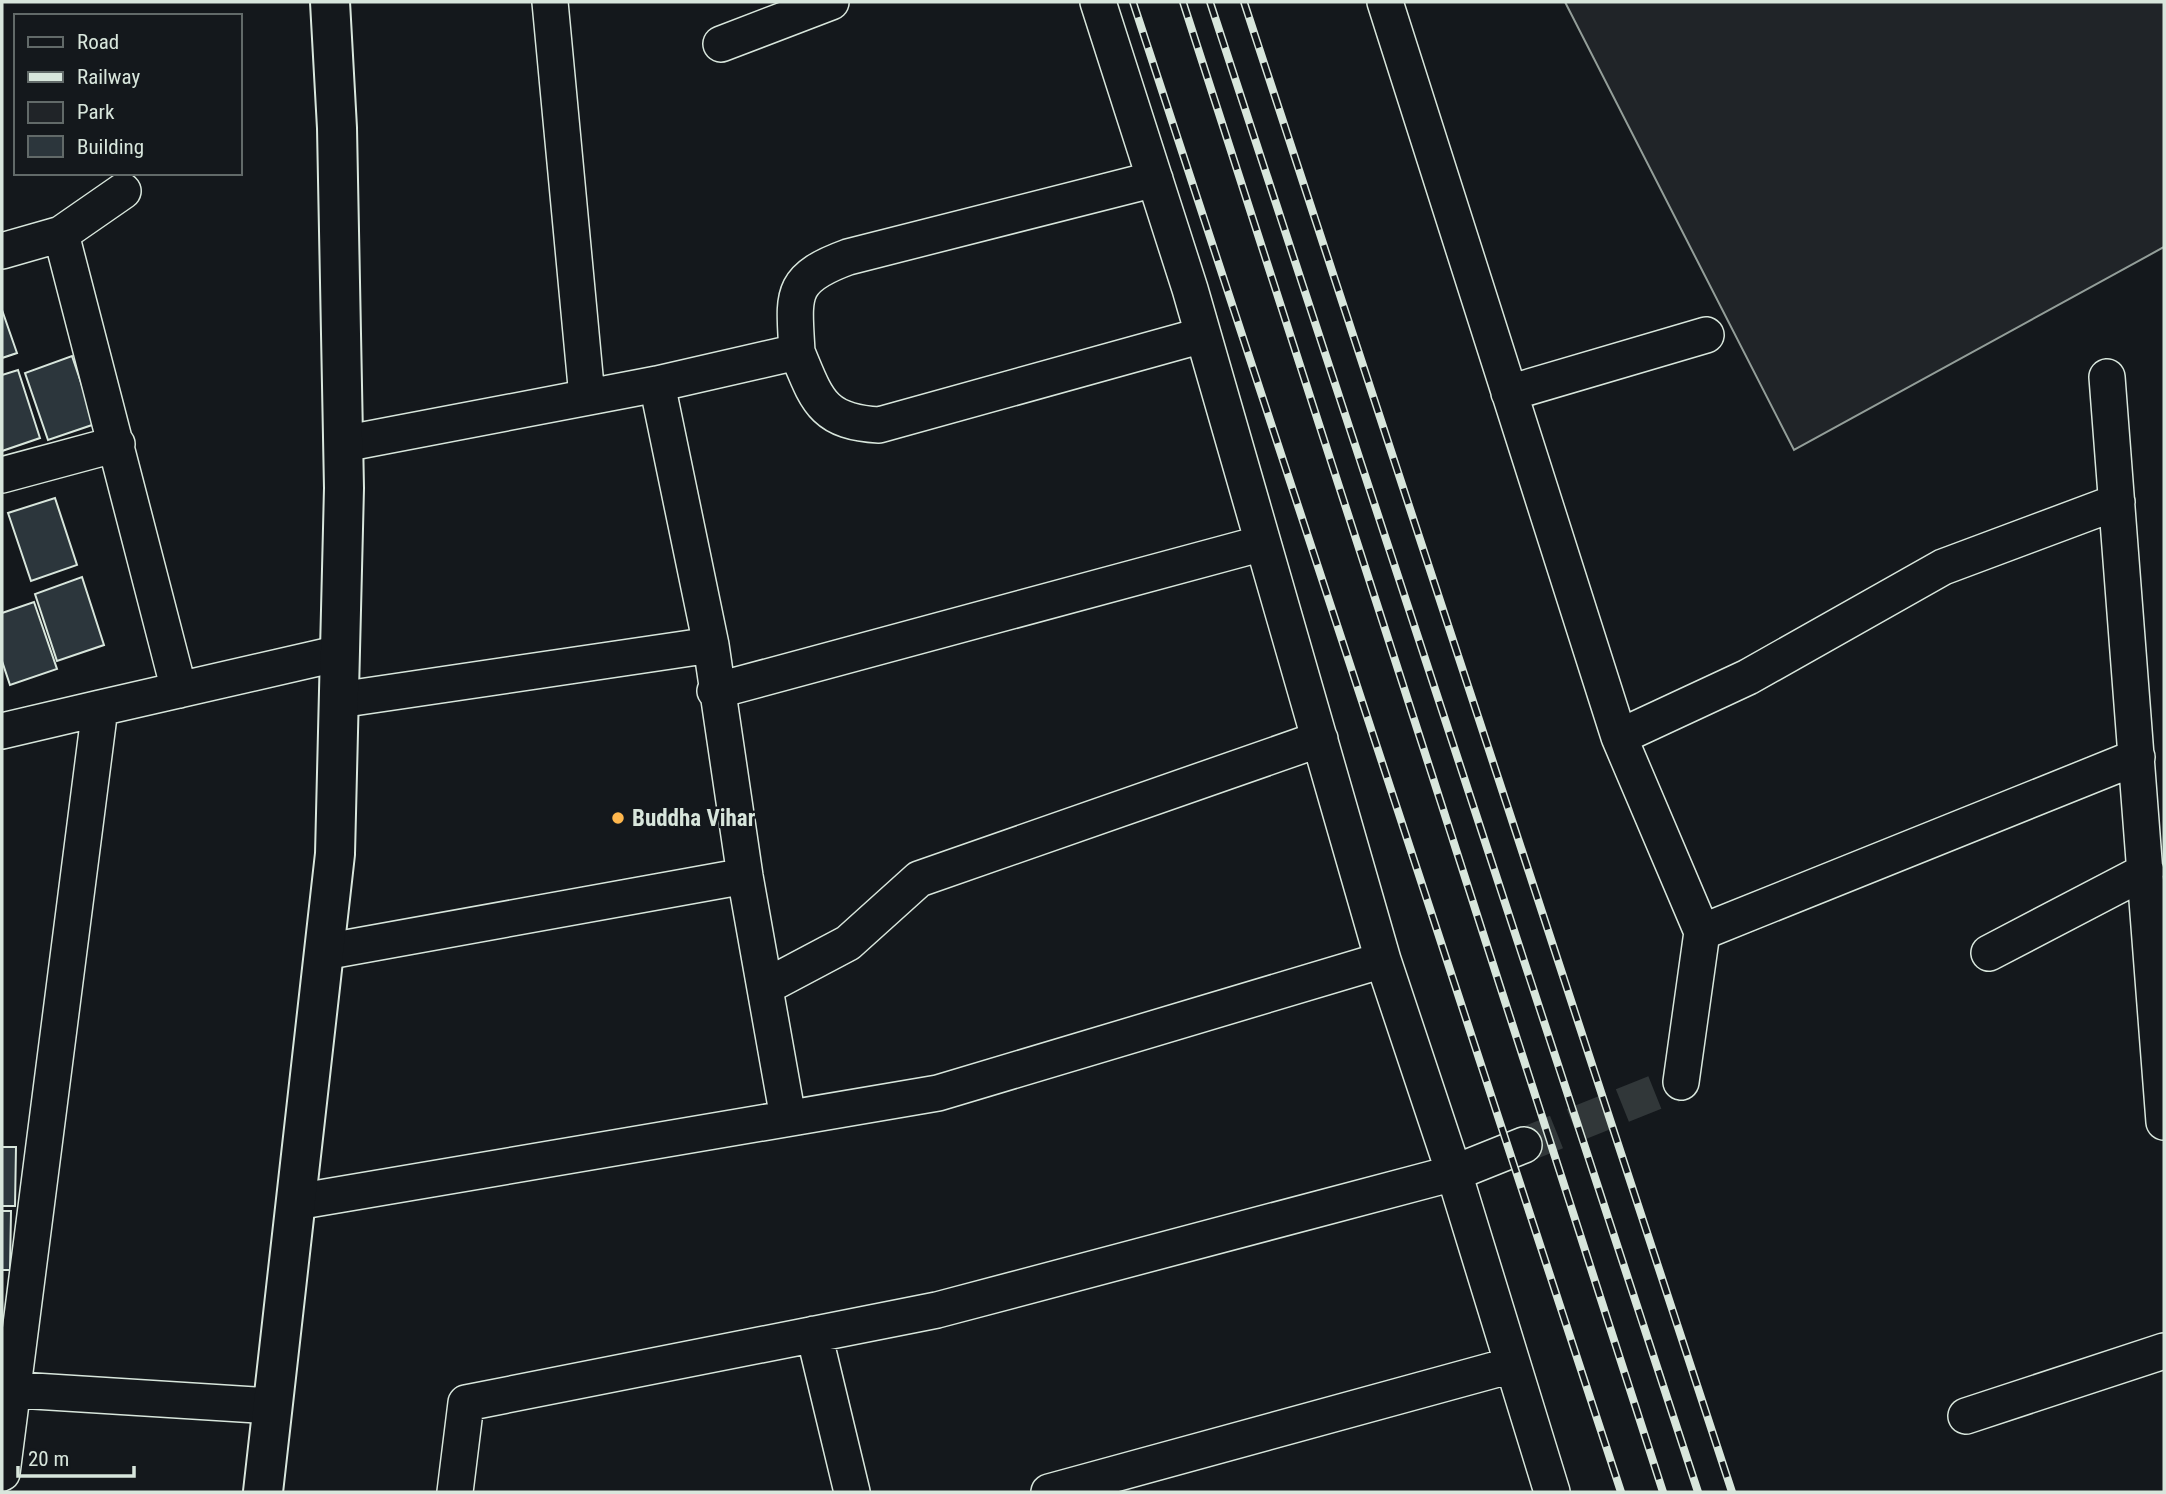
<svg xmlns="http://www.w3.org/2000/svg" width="2166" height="1494" font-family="'Roboto Condensed',sans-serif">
	<rect width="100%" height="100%" fill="#14181c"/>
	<path fill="#202428" stroke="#939e99" stroke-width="2" d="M 1565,2 L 2164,2 L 2164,247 L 1794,450 Z"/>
	<path fill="#2c363c" stroke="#d8e6dc" stroke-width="2" d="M 2,310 L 17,353 L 2,358 Z
		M 72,356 L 95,424 L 48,440 L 25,373 Z
		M 18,370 L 40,438 L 2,451 L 2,375 Z
		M 55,498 L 77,565 L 31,581 L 8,513 Z
		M 82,577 L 104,645 L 57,661 L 35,594 Z
		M 34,602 L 57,669 L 10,685 L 2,661 L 2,613 Z
		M 2,1147 L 16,1147 L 15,1206 L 2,1206 Z
		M 2,1211 L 11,1211 L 10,1270 L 2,1270 Z"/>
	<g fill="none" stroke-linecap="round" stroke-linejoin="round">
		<path stroke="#313739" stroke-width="35" stroke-dasharray="35 18" stroke-linecap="butt" d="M 1524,1145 L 1681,1082"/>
		<defs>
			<path id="street" d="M 550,2 L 587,397
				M 1098,2 L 1190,289 L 1383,960
				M 1385,2 L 1619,737
				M 721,44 L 831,2
				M 61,234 L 123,191
				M 2,251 L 61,234 L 179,690
				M 797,352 C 794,295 788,279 848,257 L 1155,179
				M 2107,377 L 2164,1122
				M 657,384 L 797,352 C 817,400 822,422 879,425 L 1203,335
				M 1509,393 L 1706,335
				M 343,444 L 657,384 L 711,645 L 745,876 L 788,1118
				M 2,475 L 117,444
				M 2117,502 L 1943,567 L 1748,677 L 1619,737 L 1702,932 L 2137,757
				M 715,691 L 1263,543
				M 339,700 L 711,645
				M 2,731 L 100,708
				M 324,952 L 745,876
				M 1989,953 L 2146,871
				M 765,987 L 848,943 L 919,879 L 1320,739
				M 1681,1082 L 1702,932
				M 296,1202 L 938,1093 L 1383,960 L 1454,1173 L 1552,1492
				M 814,1334 L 852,1492
				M 2,1389 L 272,1406
				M 1966,1416 L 2164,1351
				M 2,1473 L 100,708 L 340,653
				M 455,1492 L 466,1403 L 937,1310 L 1454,1173 L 1524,1145
				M 1049,1492 L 1512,1365"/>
			<path id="secondary" d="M 263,1492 L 335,854 L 344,488 L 337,128 L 330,2"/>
		</defs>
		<use href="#street" stroke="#d8e6dc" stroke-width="38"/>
		<use href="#secondary" stroke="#d8e6dc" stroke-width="42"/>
		<use href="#street" stroke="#14181c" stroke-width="35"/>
		<use href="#secondary" stroke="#14181c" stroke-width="38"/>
		<defs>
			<path id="rail" d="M 1133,2 L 1621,1492
				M 1183,2 L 1663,1492
				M 1210,2 L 1698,1492
				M 1244,2 L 1732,1492"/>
		</defs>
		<use href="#rail" stroke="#d8e6dc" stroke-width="8"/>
		<use href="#rail" stroke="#14181c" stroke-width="5" stroke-dasharray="16" stroke-linecap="butt"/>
	</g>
	<circle fill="#ffb74d" stroke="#14181c" stroke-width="2.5" cx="618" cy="818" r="7"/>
	<g text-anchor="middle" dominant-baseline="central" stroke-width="5" stroke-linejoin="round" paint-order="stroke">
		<g font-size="23" font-weight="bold" fill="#d8e6dc" stroke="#14181c" text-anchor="start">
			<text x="632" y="818">Buddha Vihar</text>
		</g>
	</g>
	<rect width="2166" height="1494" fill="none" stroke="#d8e6dc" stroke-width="7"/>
	<rect x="14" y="14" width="228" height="161" fill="#14181c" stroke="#626a69" stroke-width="2"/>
	<rect x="28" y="37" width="35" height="10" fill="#14181c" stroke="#626a69" stroke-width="2"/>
	<text x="77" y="49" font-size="21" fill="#d8e6dc">Road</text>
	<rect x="28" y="72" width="35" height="10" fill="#d8e6dc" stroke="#626a69" stroke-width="2"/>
	<text x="77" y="84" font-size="21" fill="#d8e6dc">Railway</text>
	<rect x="28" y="102" width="35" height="21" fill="#202428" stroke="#626a69" stroke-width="2"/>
	<text x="77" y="119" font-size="21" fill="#d8e6dc">Park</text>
	<rect x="28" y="136" width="35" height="21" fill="#2c363c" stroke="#626a69" stroke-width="2"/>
	<text x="77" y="154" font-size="21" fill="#d8e6dc">Building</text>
	<path d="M18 1466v10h116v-10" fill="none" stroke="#d8e6dc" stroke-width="3.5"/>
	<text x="28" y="1466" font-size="21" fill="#d8e6dc" stroke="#14181c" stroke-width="5" paint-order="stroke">20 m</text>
</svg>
